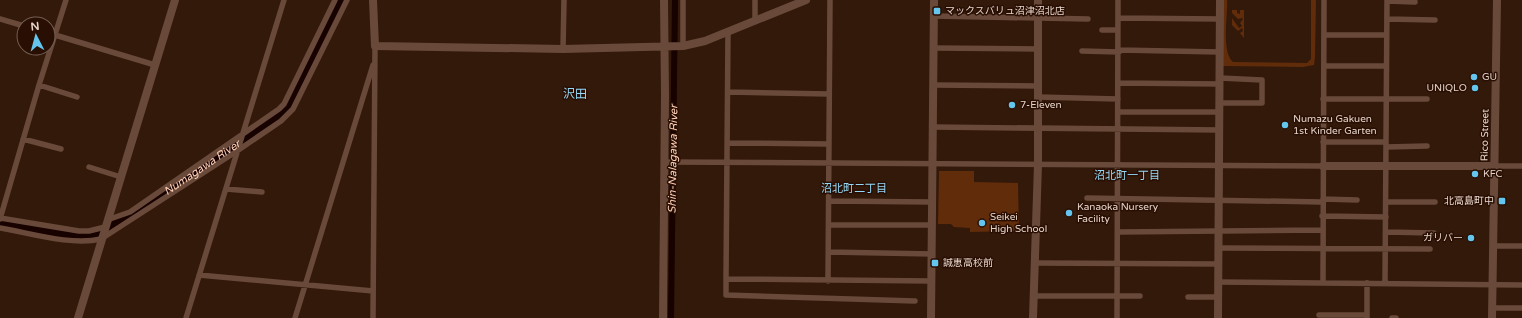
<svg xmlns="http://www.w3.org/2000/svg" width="1522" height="318" font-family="'Varela Round','Noto Sans JP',sans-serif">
	<rect width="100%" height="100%" fill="#33190a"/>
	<path fill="#612c0a" d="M 1223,0 L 1227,0 C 1228,15 1221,52 1233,62 L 1307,63 L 1311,59 L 1311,0 L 1316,0 L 1315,57 L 1314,65 L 1303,67 L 1222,66 Z
		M 1232,10 L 1237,10 L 1237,13 L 1240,14 L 1240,10 L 1244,10 L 1244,38 L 1240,33 L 1243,31 L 1242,28 L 1238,31 L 1232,25 L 1232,18 L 1239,28 L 1242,26 L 1240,23 L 1243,19 L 1242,18 L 1238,19 L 1232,13 Z
		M 939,171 L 974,171 L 974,182 L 1018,183 L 1019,231 L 970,232 L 970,228 L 954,227 L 951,224 L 938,224 Z"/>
	<path fill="#170200" d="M 672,0 L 678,0 L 674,318 L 668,318 Z"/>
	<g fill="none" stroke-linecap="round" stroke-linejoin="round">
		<path stroke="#170200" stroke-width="11" id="s1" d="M 0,222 L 72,236 L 93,235 L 115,226 L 279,115 L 287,106 L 340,0"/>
		<path stroke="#694a3a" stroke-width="5.5" d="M 1387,1 L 1415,2
			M 934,16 L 1088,19
			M 1118,18 L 1220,19
			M 0,19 L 24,26
			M 1387,19 L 1435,20
			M 755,20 L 755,0
			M 1102,30 L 1118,30
			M 728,31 L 726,279 L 931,281
			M 48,34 L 55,36
			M 55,35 L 155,65
			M 1324,35 L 1386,35
			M 683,46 L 683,0
			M 933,48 L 1038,49
			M 563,49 L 564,0
			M 1119,50 L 1220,52
			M 1082,51 L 1119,52
			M 1324,66 L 1386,66
			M 1118,83 L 1220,84
			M 39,85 L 77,97
			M 933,85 L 1038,86
			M 728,92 L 829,94
			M 1038,97 L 1118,99
			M 1323,99 L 1427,99
			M 1220,103 L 1262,103 L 1262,80 L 1220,78
			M 1118,112 L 1219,112
			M 932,127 L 1220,130
			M 23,139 L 61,149
			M 1323,142 L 1386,142
			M 728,143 L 829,144
			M 1386,147 L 1427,146
			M 665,162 L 1323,166
			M 1494,166 L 1522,166
			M 89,167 L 121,177
			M 226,189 L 262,192
			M 1087,198 L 1322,202
			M 1323,199 L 1357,200
			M 829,201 L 932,202
			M 1386,202 L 1435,202
			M 1322,216 L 1386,217
			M 0,218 L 79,231 L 89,231 L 105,227
			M 0,219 L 39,85 L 66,0
			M 107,220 L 130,212 L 279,109 L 284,104 L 335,0
			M 829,225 L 932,225
			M 0,228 C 30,233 71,246 101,239 L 237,151 L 281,121 L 293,109 L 347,0
			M 1118,232 L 1322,230
			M 1386,232 L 1434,233
			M 1494,246 L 1522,246
			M 1219,248 L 1430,249
			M 829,252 L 932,254
			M 1035,263 L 1219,264
			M 199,275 L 373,291
			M 726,279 L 726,295 L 915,301
			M 828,281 L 830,0
			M 1219,282 L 1522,285
			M 1323,283 L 1324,0
			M 1367,283 L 1367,318
			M 1385,283 L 1387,0
			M 1034,296 L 1140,296
			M 1188,297 L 1219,297
			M 1493,308 L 1522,308
			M 1319,315 L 1367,315
			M 186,318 L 284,0
			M 295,318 L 373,65
			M 373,318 L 375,46
			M 1117,318 L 1118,0
			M 1392,318 L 1396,318"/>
		<path stroke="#694a3a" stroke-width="8" d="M 373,0 L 375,46 L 563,49 L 683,46 L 705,41 L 806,0
			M 1323,166 L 1494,166
			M 78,318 L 175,0
			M 663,318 L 665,95 L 664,0
			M 931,318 L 934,0
			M 1033,318 L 1038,164 L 1038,0
			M 1218,318 L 1220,0
			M 1492,318 L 1497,0"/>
	</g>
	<g fill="#64c5ee" stroke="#290f03" stroke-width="1.5">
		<rect x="933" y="7" width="8" height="8" rx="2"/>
		<circle cx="1474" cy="77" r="4"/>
		<circle cx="1475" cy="88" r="4"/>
		<circle cx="1012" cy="105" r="4"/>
		<circle cx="1285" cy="125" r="4"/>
		<circle cx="1475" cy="174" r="4"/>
		<rect x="1498" y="197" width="8" height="8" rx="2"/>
		<circle cx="1069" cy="213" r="4"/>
		<circle cx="982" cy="223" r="4"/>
		<circle cx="1471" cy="238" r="4"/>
		<rect x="931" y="259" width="8" height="8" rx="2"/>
	</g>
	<g text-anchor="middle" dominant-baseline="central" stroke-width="3" stroke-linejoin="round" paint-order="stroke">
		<g font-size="10" fill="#e6d4ca" stroke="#290f03" text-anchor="start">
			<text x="945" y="11">マックスバリュ沼津沼北店</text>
			<text x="1482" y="77">GU</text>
			<text x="1467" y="88" text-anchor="end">UNIQLO</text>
			<text x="1020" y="105">7-Eleven</text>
			<text x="1293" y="119">Numazu Gakuen<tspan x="1293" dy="12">1st Kinder Garten</tspan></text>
			<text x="1483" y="174">KFC</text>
			<text x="1494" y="201" text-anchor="end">北高島町中</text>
			<text x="1077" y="207">Kanaoka Nursery<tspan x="1077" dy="12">Facility</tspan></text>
			<text x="990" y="217">Seikei<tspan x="990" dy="12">High School</tspan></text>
			<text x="1463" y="238" text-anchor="end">ガリバー</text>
			<text x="943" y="263">誠恵高校前</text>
		</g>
		<g font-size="10" fill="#e6d4ca" stroke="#290f03">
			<text transform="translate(1485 135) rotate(-89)">Rico Street</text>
		</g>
		<g font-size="11" font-style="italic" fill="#ffd0b8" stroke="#290f03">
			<text transform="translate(673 159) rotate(-89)">Shin-Nalagawa River</text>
			<text stroke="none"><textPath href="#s1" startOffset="223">Numagawa River</textPath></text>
		</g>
		<g font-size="11" fill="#95d8f6" stroke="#290f03">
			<text x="1127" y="175">沼北町一丁目</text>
			<text x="854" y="188">沼北町二丁目</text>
		</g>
		<g font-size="12" fill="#95d8f6" stroke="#290f03">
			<text x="575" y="94">沢田</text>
		</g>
	</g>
	<g transform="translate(36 36) rotate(354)"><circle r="19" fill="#290f03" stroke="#755e53"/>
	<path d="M0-3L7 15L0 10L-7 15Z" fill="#64c5ee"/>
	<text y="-6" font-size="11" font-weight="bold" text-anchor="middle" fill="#e6d4ca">N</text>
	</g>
</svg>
